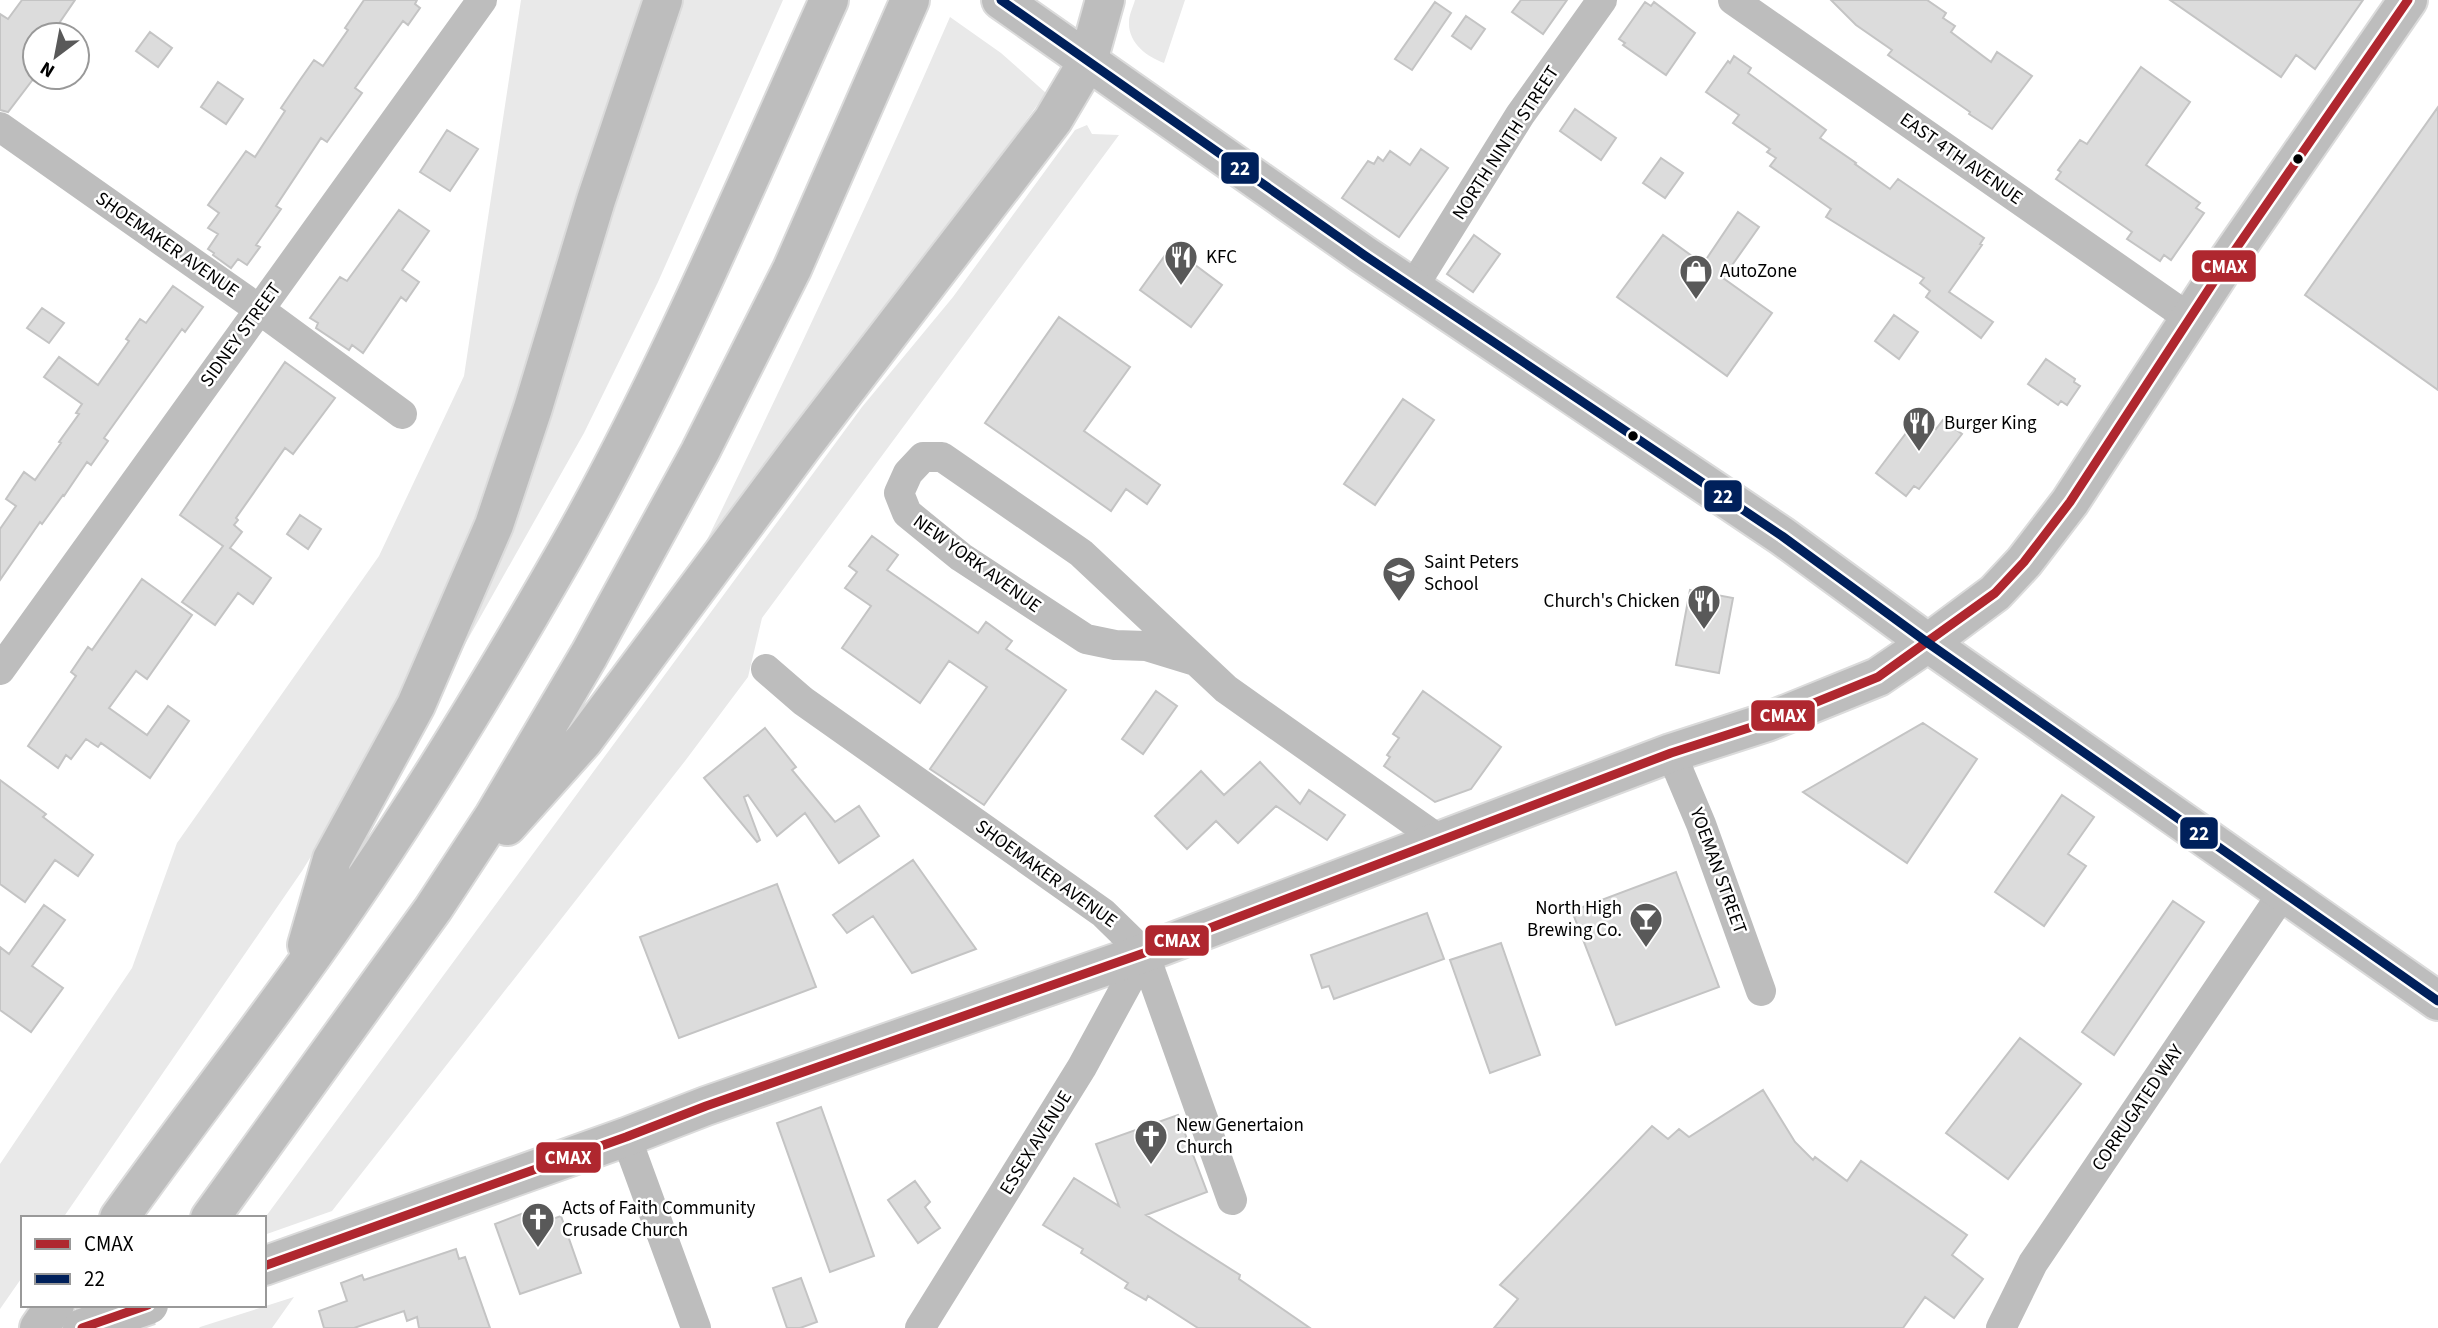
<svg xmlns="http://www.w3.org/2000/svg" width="2438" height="1328" font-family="'Source Sans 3',sans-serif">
	<rect width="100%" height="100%" fill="#fff"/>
	<path fill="#e9e9e9" d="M 521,0 L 643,0 L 516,400 L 453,585 L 369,762 L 302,871 L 63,1218 L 23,1218 L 23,1276 L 0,1309 L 0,1164 L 132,968 L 177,843 L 379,556 L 464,376 Z
		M 678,0 L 783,0 L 658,282 L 584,433 L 455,662 Z
		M 1135,0 L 1185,0 L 1164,63 C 1147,57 1128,43 1129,22 C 1129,15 1133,7 1135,0 Z
		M 950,17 L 1001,53 L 1046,93 L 879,324 L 703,548 C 789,373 872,196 950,17 Z
		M 1087,125 L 1092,134 L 1119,135 L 762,618 L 748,677 L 685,761 L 332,1211 L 264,1235 L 264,1219 L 862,407 L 953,297 L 1075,130 Z
		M 294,1297 L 272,1328 L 199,1328 L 200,1327 Z"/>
	<path fill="#dcdcdc" stroke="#c4c4c4" stroke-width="2" d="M 22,0 L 75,0 L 51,35 L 35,35 L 34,78 L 8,112 L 0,110 L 0,14 L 8,19 Z
		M 364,0 L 417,0 L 415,4 L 420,8 L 408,25 L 403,21 L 355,88 L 362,93 L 327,142 L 321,138 L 276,206 L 281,209 L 256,245 L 260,247 L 247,265 L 238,259 L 231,268 L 213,255 L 214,253 L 208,249 L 218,234 L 208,228 L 219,213 L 208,205 L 246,151 L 255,157 L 285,111 L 281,108 L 300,80 L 314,60 L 323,66 L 348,30 L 345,28 Z
		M 1521,0 L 1567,0 L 1543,34 L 1512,12 Z
		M 1831,0 L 1927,0 L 1946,13 L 1943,18 L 1955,26 L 1951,32 L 1991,62 L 1997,52 L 2032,76 L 1992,129 L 1969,114 L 1970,112 L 1888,55 L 1892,50 L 1856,25 Z
		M 2170,0 L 2363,0 L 2315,69 L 2296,55 L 2281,77 Z
		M 1435,2 L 1451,13 L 1412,70 L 1395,59 Z
		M 1645,2 L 1651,6 L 1654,2 L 1695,33 L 1666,75 L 1623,45 L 1625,43 L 1619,39 Z
		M 1466,16 L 1485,29 L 1471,49 L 1452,36 Z
		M 150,32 L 172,48 L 158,67 L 136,51 Z
		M 1734,56 L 1751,68 L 1748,73 L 1826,130 L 1820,138 L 1856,163 L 1855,164 L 1890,189 L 1898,179 L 1984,238 L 1980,244 L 1982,245 L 1949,292 L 1993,322 L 1981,338 L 1926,297 L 1930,291 L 1920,283 L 1924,278 L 1826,217 L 1831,209 L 1770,166 L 1776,158 L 1767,152 L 1770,149 L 1733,123 L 1739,115 L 1706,92 L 1728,61 L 1730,63 Z
		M 2141,67 L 2190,102 L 2146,165 L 2200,203 L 2196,208 L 2204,213 L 2171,260 L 2164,255 L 2160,261 L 2127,239 L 2132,232 L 2056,179 L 2061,172 L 2058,170 L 2080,140 L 2087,144 Z
		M 218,82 L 243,99 L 226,124 L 201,107 Z
		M 2438,107 L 2438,390 L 2305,295 Z
		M 1575,109 L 1616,138 L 1601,160 L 1560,131 Z
		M 447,130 L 478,149 L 450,191 L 420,172 Z
		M 1421,149 L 1448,168 L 1399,237 L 1342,198 L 1368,161 L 1374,164 L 1378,157 L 1383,161 L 1390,151 L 1410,165 Z
		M 1661,158 L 1683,173 L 1665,198 L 1643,183 Z
		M 399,210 L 429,231 L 402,270 L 419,282 L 406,301 L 401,297 L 363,353 L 352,345 L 349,350 L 316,328 L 318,323 L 310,318 L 340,277 L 347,281 Z
		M 1738,212 L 1759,227 L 1723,278 L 1772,313 L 1727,376 L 1617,297 L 1663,235 L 1703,264 Z
		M 1474,235 L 1500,254 L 1473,292 L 1447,274 Z
		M 1171,247 L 1222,285 L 1191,327 L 1140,290 Z
		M 173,286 L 203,307 L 185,332 L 182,329 L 104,438 L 108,441 L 91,465 L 87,462 L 64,496 L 63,495 L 42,524 L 40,522 L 0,580 L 0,529 L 16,506 L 6,499 L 24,472 L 35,480 L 61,443 L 59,442 L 79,414 L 76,413 L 82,404 L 44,377 L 59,357 L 98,385 L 129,341 L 126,339 L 140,319 L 146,323 Z
		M 42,308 L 64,323 L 49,343 L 27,328 Z
		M 1894,315 L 1918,332 L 1899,359 L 1875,341 Z
		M 1059,317 L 1130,367 L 1084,431 L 1160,485 L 1147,504 L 1126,489 L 1111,511 L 985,423 Z
		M 2046,359 L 2075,379 L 2074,382 L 2080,386 L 2067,405 L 2061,401 L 2058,405 L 2028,384 Z
		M 285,362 L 335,398 L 293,454 L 285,448 L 236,518 L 238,520 L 234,525 L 242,532 L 230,548 L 271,578 L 253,604 L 238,593 L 215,625 L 182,602 L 223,546 L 180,515 Z
		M 1403,399 L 1434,420 L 1375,505 L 1344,484 Z
		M 1919,416 L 1936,429 L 1943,420 L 1962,434 L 1919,489 L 1914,486 L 1906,496 L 1876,473 Z
		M 300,515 L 321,529 L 308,549 L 287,534 Z
		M 872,536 L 898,555 L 887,570 L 978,633 L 986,622 L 1012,641 L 1006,649 L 1066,690 L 984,805 L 930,769 L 987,687 L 949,661 L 920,703 L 842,648 L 871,606 L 845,588 L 857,572 L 849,566 Z
		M 142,579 L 192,615 L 147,679 L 136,671 L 109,708 L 147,735 L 168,706 L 189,721 L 150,778 L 101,743 L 98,747 L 86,739 L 71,759 L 66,755 L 58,768 L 28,746 L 76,676 L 71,672 L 88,647 L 92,650 Z
		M 1690,590 L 1733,598 L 1719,673 L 1676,665 Z
		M 1156,691 L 1177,706 L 1143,754 L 1122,739 Z
		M 1423,691 L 1501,747 L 1471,789 L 1435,802 L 1384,766 L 1390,757 L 1387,755 L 1399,738 L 1393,734 Z
		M 1923,723 L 1977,759 L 1907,863 L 1803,792 Z
		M 765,728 L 796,767 L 792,770 L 835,822 L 859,806 L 879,836 L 839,863 L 805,813 L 777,836 L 748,795 L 744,797 L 760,840 L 757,842 L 704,778 Z
		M 1260,762 L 1300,804 L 1309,790 L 1345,815 L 1327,840 L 1276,806 L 1238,843 L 1216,821 L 1187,849 L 1155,816 L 1201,771 L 1224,795 Z
		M 0,780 L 46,814 L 43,817 L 93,855 L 78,876 L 55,860 L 25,902 L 0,884 Z
		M 2062,795 L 2094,817 L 2068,854 L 2086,866 L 2044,926 L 1995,892 Z
		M 913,860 L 976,949 L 912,973 L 873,916 L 847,933 L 833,915 Z
		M 1676,872 L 1719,987 L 1616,1025 L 1572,911 Z
		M 777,884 L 816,987 L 679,1038 L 640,937 Z
		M 2173,901 L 2204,922 L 2114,1055 L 2082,1032 Z
		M 44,905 L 65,920 L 32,966 L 63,988 L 31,1032 L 0,1010 L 0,947 L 9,954 Z
		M 1427,913 L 1444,959 L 1334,999 L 1329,986 L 1322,988 L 1311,955 Z
		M 1501,943 L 1540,1055 L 1490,1073 L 1450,960 Z
		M 2020,1038 L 2081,1084 L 2008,1179 L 1946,1133 Z
		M 1763,1090 L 1795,1142 L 1813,1160 L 1815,1157 L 1847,1181 L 1861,1161 L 1967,1235 L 1952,1255 L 1983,1279 L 1954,1318 L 1925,1297 L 1903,1328 L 1494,1328 L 1518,1299 L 1500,1285 L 1652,1126 L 1668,1139 L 1679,1129 L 1689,1137 Z
		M 821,1107 L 874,1256 L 830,1272 L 777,1123 Z
		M 1178,1115 L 1207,1192 L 1146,1215 L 1240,1275 L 1239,1279 L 1310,1328 L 1198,1328 L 1148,1296 L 1146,1300 L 1125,1288 L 1128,1283 L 1081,1253 L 1083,1249 L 1043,1225 L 1074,1178 L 1119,1206 L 1096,1144 Z
		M 915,1181 L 930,1202 L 925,1207 L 940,1228 L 918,1243 L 888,1200 Z
		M 542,1206 L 547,1221 L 561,1216 L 581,1273 L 520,1294 L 495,1224 Z
		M 456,1249 L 459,1259 L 465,1257 L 490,1328 L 419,1328 L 417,1317 L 407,1321 L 404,1311 L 354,1328 L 324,1328 L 319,1311 L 347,1301 L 341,1283 L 362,1275 L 364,1280 Z
		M 801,1278 L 817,1322 L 800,1328 L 787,1328 L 773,1288 Z"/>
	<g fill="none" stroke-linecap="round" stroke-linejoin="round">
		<defs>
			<path id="major" d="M 1001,0 L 1364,255 L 1782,536 L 1928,643 L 2438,1001
				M 264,1266 L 626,1137 L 706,1106 L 1144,953 L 1671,753 L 1767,722 L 1878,677 L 1928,643 L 1995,593 L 2024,562 L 2070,502 L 2224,266 L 2408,0"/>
			<path id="highway" d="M 507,826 L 584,740 L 802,447 L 1053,120 L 1088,61 L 1105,0
				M 307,945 L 332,859 L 416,705 L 494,525 L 533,408 L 596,200 L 663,0
				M 119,1218 C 177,1137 238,1058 296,978 C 395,842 483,697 566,552 C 666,376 746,184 829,0
				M 210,1218 L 433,909 L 494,816 L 589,655 L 700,452 L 792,269 L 910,0
				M 39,1328 L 55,1305"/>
		</defs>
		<use href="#major" stroke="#dbdbdb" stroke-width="42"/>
		<use href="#highway" stroke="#dbdbdb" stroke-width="42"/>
		<path stroke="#bdbdbd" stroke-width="30" d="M 1733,0 L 2189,318
			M 0,127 L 260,310 L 402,414
			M 1413,287 L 1520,115 L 1602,0
			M 1195,661 L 1146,646 L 1115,645 L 1086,639 L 961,557 L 907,513 L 899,493 L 908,473 L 923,457 L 942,457 L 1081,553 L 1226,689 L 1441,841
			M 766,669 L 803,701 L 1103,913 L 1144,953 L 1232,1200
			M 0,670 L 482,0
			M 1671,753 L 1701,824 L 1761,991
			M 626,1137 L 696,1328
			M 920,1328 L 1082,1067 L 1144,953
			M 2001,1328 L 2033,1263 L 2283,893"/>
		<use href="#major" stroke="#bdbdbd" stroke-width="38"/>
		<use href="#highway" stroke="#bdbdbd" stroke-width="38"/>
		<defs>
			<path id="major-bridge" d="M 82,1328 L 149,1305"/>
		</defs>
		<use href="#major-bridge" stroke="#dbdbdb" stroke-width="42" stroke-linecap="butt"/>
		<use href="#major-bridge" stroke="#bdbdbd" stroke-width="38"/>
		<defs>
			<path id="bus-1" d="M 264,1266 L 626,1137 L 706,1106 L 1144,953 L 1671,753 L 1767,722 L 1878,677 L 1995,593 L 2024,562 L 2070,502 L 2224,266 L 2408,0
				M 82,1328 L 148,1305"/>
			<path id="bus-2" d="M 1001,0 L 1364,255 L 1782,536 L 1928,643 L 2438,1001"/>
		</defs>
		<use href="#bus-1" stroke="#fff" stroke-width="14"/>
		<use href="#bus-2" stroke="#fff" stroke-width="14"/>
		<use href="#bus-1" stroke="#af272f" stroke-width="9"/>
		<use href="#bus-2" stroke="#00205b" stroke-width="9"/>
	</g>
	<defs>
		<symbol id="restaurant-pin" viewBox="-11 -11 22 30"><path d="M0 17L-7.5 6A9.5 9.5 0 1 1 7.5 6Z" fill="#595959" stroke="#fff"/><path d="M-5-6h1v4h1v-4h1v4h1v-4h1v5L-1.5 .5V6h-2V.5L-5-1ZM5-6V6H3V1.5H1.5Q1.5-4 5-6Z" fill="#fff"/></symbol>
		<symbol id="shop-pin" viewBox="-11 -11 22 30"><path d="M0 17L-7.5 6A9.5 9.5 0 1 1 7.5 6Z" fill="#595959" stroke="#fff"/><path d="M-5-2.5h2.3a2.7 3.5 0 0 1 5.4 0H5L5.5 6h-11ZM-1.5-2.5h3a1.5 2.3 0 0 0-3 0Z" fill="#fff"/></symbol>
		<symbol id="school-pin" viewBox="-11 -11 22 30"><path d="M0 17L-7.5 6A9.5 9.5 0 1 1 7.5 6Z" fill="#595959" stroke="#fff"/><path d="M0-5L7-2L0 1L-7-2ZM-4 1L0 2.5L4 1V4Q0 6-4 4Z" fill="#fff"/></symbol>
		<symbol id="bar-pin" viewBox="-11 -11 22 30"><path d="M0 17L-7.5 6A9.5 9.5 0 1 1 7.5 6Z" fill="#595959" stroke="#fff"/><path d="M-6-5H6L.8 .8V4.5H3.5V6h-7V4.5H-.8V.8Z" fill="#fff"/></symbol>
		<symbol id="church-pin" viewBox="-11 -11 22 30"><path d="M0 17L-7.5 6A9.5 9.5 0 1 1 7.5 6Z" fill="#595959" stroke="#fff"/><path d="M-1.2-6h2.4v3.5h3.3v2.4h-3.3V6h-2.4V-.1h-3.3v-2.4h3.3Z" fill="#fff"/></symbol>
	</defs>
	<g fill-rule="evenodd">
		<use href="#restaurant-pin" x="1162" y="238" width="38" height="52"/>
		<use href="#shop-pin" x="1677" y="252" width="38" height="52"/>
		<use href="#restaurant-pin" x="1900" y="404" width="38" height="52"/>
		<use href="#school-pin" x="1380" y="554" width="38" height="52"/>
		<use href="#restaurant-pin" x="1685" y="582" width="38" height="52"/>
		<use href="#bar-pin" x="1627" y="900" width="38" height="52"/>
		<use href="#church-pin" x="1132" y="1117" width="38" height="52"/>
		<use href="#church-pin" x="519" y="1200" width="38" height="52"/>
	</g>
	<g fill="#000" stroke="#fff" stroke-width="2.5">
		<circle cx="2298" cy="159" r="6"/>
		<circle cx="1633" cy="436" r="6"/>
	</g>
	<g text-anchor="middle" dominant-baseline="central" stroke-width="5" stroke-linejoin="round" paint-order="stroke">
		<g font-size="19" fill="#000" stroke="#fff">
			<text transform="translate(1506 143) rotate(-57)">NORTH NINTH STREET</text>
			<text transform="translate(1961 159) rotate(35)">EAST 4TH AVENUE</text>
			<text transform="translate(167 245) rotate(35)">SHOEMAKER AVENUE</text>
			<text transform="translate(241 335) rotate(-54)">SIDNEY STREET</text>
			<text transform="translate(977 564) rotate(36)">NEW YORK AVENUE</text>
			<text transform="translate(1718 871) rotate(70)">YOEMAN STREET</text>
			<text transform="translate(1046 874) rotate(36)">SHOEMAKER AVENUE</text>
			<text transform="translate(2138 1108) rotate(-56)">CORRUGATED WAY</text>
			<text transform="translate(1036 1143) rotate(-58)">ESSEX AVENUE</text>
		</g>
		<g font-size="19" fill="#000" stroke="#fff" text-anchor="start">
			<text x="1206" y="257">KFC</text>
			<text x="1720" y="271">AutoZone</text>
			<text x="1944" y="423">Burger King</text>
			<text x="1424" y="562">Saint Peters<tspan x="1424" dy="22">School</tspan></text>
			<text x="1680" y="601" text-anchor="end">Church's Chicken</text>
			<text x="1622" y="908" text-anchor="end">North High<tspan x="1622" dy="22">Brewing Co.</tspan></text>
			<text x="1176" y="1125">New Genertaion<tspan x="1176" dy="22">Church</tspan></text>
			<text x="562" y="1208">Acts of Faith Community<tspan x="562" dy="22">Crusade Church</tspan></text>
		</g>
	</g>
	<g stroke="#fff" stroke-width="2.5">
		<rect x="1220" y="151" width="40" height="34" rx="7" fill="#00205b"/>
		<rect x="2191" y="249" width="66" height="34" rx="7" fill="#af272f"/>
		<rect x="1703" y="479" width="40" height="34" rx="7" fill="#00205b"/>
		<rect x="1750" y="699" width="66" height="33" rx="7" fill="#af272f"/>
		<rect x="2179" y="816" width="40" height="34" rx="7" fill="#00205b"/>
		<rect x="1144" y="924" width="66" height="33" rx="7" fill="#af272f"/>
		<rect x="535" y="1141" width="67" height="33" rx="7" fill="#af272f"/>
	</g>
	<g font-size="19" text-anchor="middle" font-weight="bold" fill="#fff">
		<text x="1240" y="175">22</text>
		<text x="2224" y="273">CMAX</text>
		<text x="1723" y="503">22</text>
		<text x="1783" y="722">CMAX</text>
		<text x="2199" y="840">22</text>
		<text x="1177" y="947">CMAX</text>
		<text x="568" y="1164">CMAX</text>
	</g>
	<rect x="21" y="1216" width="245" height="91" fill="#ffffff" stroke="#999999" stroke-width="2"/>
	<rect x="35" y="1239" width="35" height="10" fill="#af272f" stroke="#999999" stroke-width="2"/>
	<text x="84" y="1251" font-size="21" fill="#000000">CMAX</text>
	<rect x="35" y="1274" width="35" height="10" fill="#00205b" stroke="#999999" stroke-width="2"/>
	<text x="84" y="1286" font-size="21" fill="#000000">22</text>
	<g transform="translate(56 56) rotate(212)"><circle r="33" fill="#ffffff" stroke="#999999" stroke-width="2"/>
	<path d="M0-5L12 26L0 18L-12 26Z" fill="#595959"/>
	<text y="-10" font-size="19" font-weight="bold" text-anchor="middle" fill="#000000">N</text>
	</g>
</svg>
